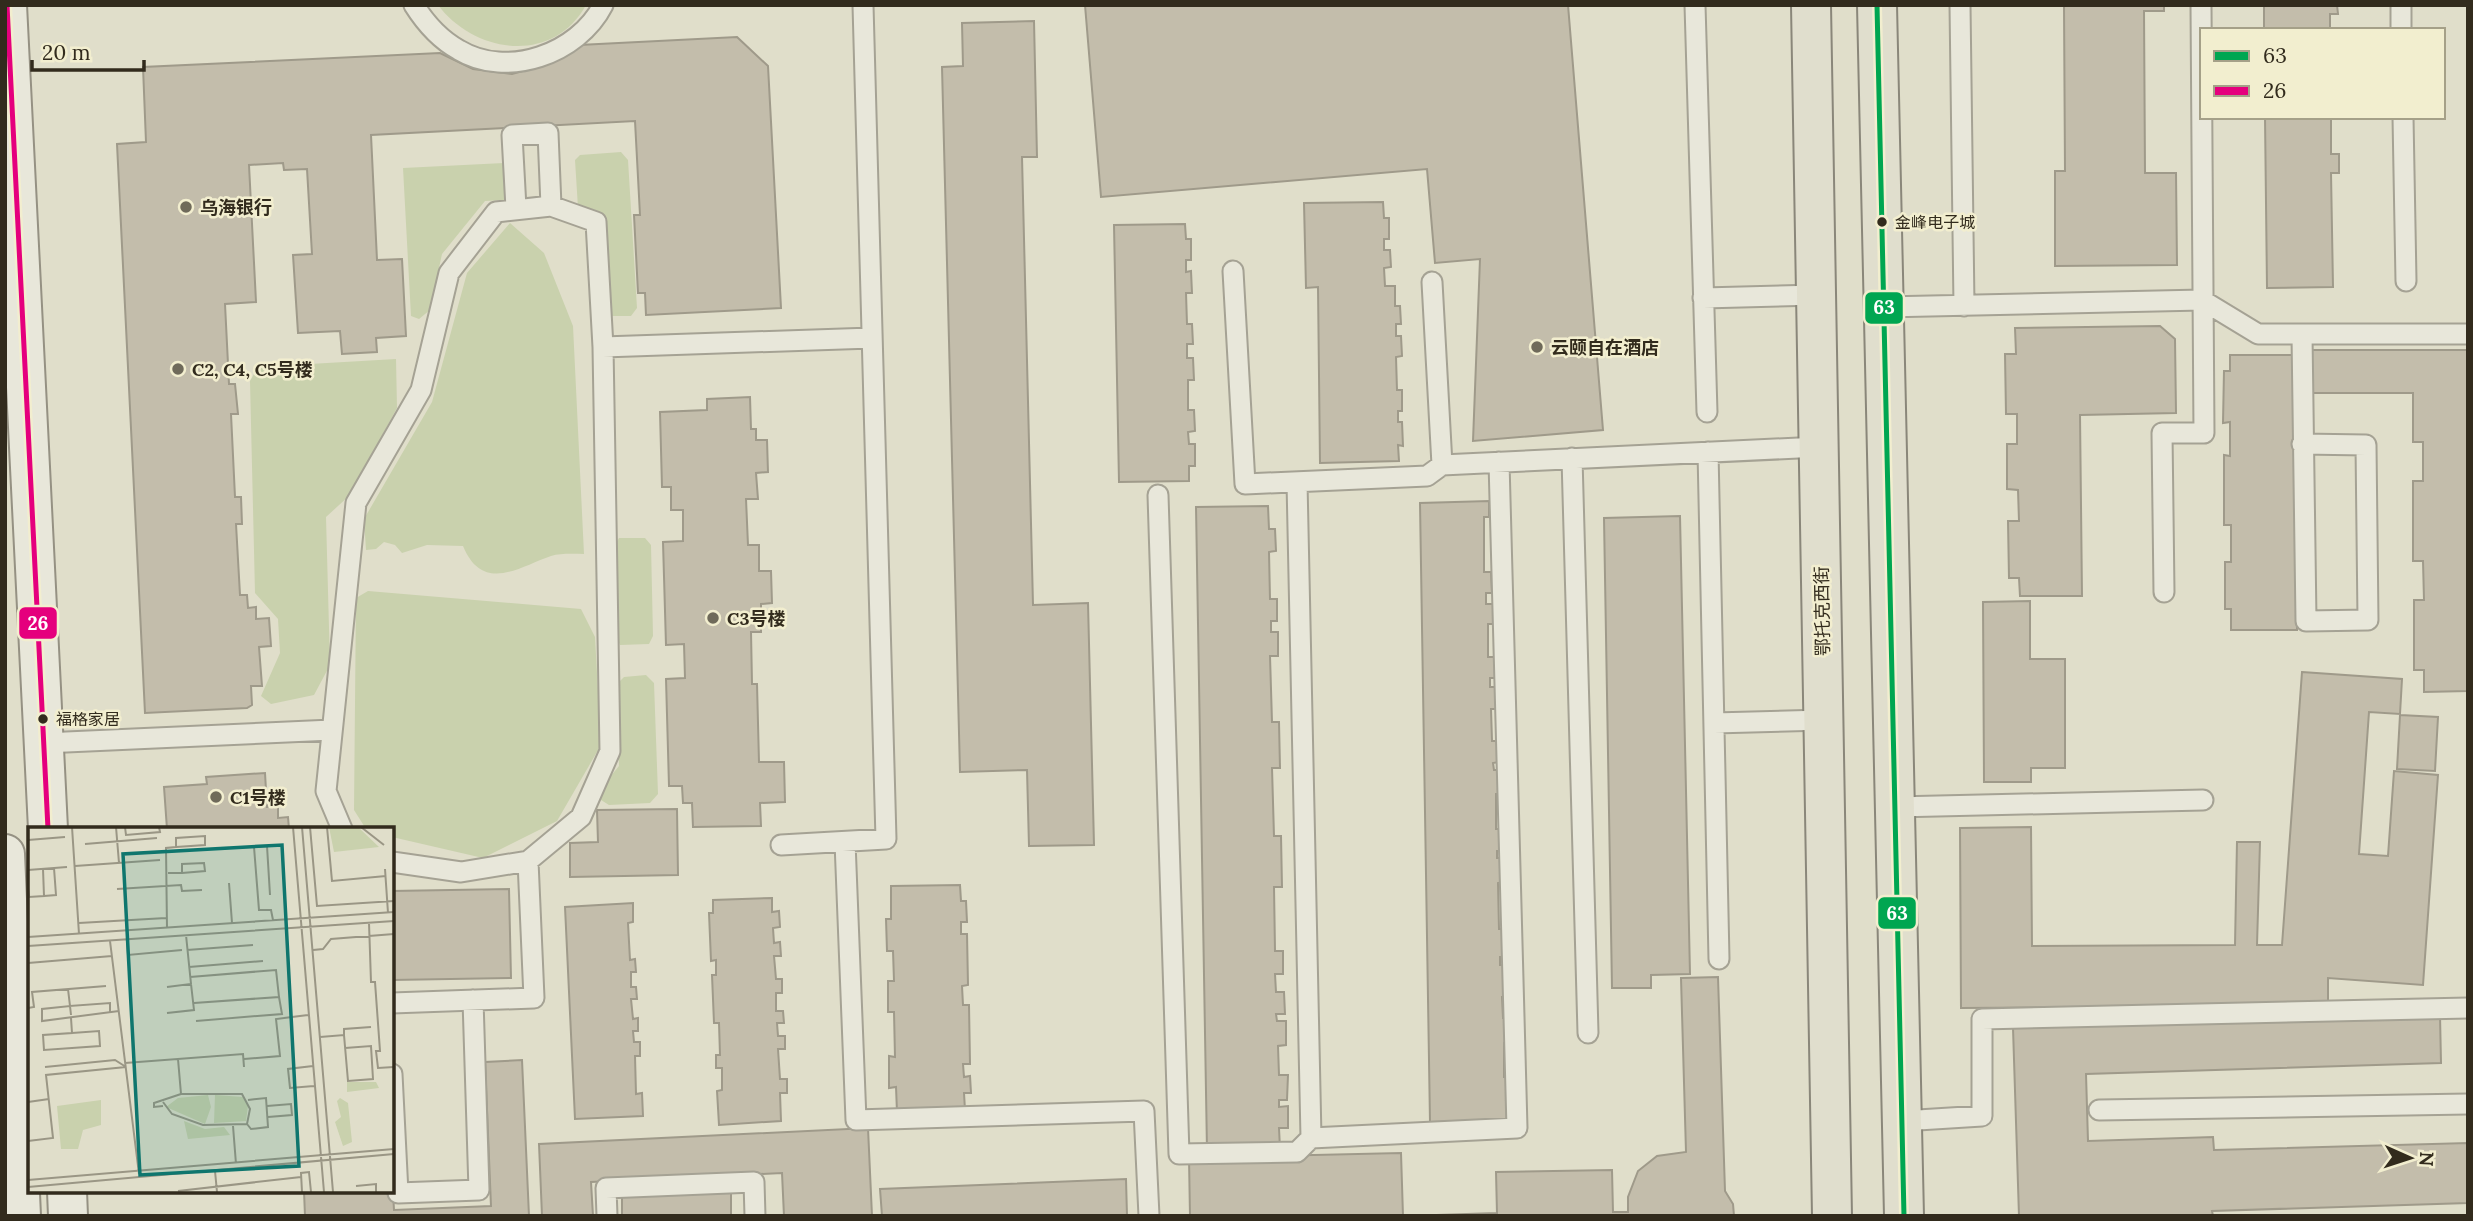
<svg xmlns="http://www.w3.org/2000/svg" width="2473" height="1221" font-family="Lora,'Noto Sans SC',serif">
	<rect width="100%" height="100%" fill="#e0deca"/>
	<path fill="#c9d1ad" d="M 438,5 L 586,5 C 553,65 475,54 438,5 Z
		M 621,152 L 628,160 L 637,308 L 631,316 L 607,316 L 602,217 L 578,208 L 575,160 L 580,155 Z
		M 504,163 L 506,200 L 485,201 L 442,254 L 430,310 L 419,319 L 411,316 L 403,168 Z
		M 510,223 L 544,253 L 573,326 L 584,554 C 574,554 561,553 551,556 C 519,567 483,594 463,546 L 427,545 L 402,553 L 395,545 L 384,542 L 376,549 L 366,550 L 364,519 L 432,402 L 467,273 Z
		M 396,359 L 397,408 L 350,495 L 326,517 L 330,665 L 314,695 L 271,704 L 261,696 L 280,653 L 278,619 L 255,593 L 250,381 L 258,367 Z
		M 619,538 L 645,538 L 651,545 L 653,636 L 649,644 L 620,645 L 616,637 L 614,547 Z
		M 368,591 L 581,609 L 595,637 L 601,745 L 557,821 L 483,858 L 392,837 L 392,829 L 366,829 L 354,810 L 356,598 Z
		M 646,675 L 654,683 L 658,794 L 650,803 L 609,805 L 601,800 L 601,788 L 619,766 L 616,685 L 624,677 Z"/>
	<path fill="#c3bdab" stroke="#9f9a8a" stroke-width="2" d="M 1085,5 L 1568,5 L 1603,430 L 1473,441 L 1480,259 L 1435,263 L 1427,169 L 1101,197 Z
		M 2064,5 L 2164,5 L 2164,11 L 2144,11 L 2145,173 L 2176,173 L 2177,265 L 2055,266 L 2055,171 L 2065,171 Z
		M 2264,5 L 2337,5 L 2338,14 L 2330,14 L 2330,29 L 2338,30 L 2264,30 Z
		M 1034,21 L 1037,157 L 1022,157 L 1033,605 L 1088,603 L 1094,845 L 1029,846 L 1027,770 L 960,772 L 942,67 L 963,66 L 962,23 Z
		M 737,37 L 768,66 L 781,308 L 646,315 L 645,293 L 638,293 L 634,215 L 640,215 L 635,121 L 371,135 L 377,260 L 402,259 L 406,336 L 376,338 L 377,352 L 342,354 L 340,331 L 298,333 L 293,255 L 312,254 L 307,169 L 284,170 L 283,163 L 249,165 L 256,302 L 225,304 L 229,384 L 235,384 L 238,414 L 231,414 L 235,497 L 241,497 L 242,524 L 236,524 L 240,595 L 247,595 L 248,608 L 256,607 L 256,619 L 269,618 L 271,646 L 259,647 L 262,686 L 251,686 L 252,705 L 247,708 L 145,713 L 117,144 L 146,142 L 143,67 L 440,53 L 473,69 L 512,74 L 548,64 L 579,45 Z
		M 2265,117 L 2331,117 L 2331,154 L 2339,154 L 2339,173 L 2331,173 L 2333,287 L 2267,288 Z
		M 1383,202 L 1384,218 L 1389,218 L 1389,239 L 1384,239 L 1384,250 L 1390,250 L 1391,267 L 1384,268 L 1385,286 L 1395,286 L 1395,306 L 1400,306 L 1401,324 L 1396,324 L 1396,336 L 1401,336 L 1402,356 L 1396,357 L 1397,390 L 1402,390 L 1402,411 L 1398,411 L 1398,422 L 1402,422 L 1403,446 L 1398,445 L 1399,461 L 1320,463 L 1318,287 L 1306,288 L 1304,203 Z
		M 1185,224 L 1186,239 L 1191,239 L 1191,260 L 1186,260 L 1186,272 L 1191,271 L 1192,293 L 1186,293 L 1187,324 L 1192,324 L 1193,344 L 1187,344 L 1187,358 L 1193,358 L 1194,380 L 1188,380 L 1188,410 L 1194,410 L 1195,431 L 1188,432 L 1189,444 L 1195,444 L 1195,466 L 1189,466 L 1189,481 L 1119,482 L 1114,225 Z
		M 2160,326 L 2175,339 L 2176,413 L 2080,415 L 2082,596 L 2020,596 L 2019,578 L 2009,578 L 2008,521 L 2019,521 L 2018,490 L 2007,489 L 2007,444 L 2017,444 L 2017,414 L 2006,414 L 2005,354 L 2016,354 L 2015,328 Z
		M 2311,350 L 2468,350 L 2468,691 L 2424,692 L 2424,670 L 2414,670 L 2414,600 L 2424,600 L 2423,561 L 2413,561 L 2413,481 L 2423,481 L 2423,442 L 2413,442 L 2413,393 L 2311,393 Z
		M 2230,355 L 2296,355 L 2297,630 L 2231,630 L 2231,609 L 2225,609 L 2225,562 L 2231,562 L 2231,525 L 2224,525 L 2224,455 L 2230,456 L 2230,422 L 2223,423 L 2224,371 L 2230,371 Z
		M 750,397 L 751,429 L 756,429 L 756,440 L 767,440 L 768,472 L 756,473 L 758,499 L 746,499 L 748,545 L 759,545 L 759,571 L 771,571 L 772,603 L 761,604 L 761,632 L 751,632 L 752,684 L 757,684 L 759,762 L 784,762 L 785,802 L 760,803 L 761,826 L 693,827 L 692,803 L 683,803 L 682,786 L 669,786 L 666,679 L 685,678 L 684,644 L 666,645 L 663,542 L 683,541 L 683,510 L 671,510 L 671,487 L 662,487 L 660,412 L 707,410 L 707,399 Z
		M 1489,501 L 1489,517 L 1484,517 L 1484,572 L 1491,572 L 1492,593 L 1486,593 L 1486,604 L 1493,604 L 1493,624 L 1488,624 L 1488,657 L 1495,657 L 1495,678 L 1490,678 L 1490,687 L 1497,687 L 1497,709 L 1491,709 L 1492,741 L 1498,741 L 1499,762 L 1493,763 L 1494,770 L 1501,770 L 1501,794 L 1496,794 L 1496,829 L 1503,829 L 1503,851 L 1497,851 L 1497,858 L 1503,858 L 1503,882 L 1498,883 L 1499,929 L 1505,929 L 1505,957 L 1500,957 L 1500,965 L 1507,965 L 1507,997 L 1502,997 L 1503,1018 L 1508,1018 L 1509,1043 L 1504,1043 L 1504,1077 L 1510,1077 L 1511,1101 L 1506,1101 L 1507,1121 L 1430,1122 L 1420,503 Z
		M 1268,506 L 1269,529 L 1275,529 L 1276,551 L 1269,552 L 1270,599 L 1277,599 L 1277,621 L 1271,621 L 1271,632 L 1278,632 L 1278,656 L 1270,656 L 1272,722 L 1279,722 L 1280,768 L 1272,768 L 1274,836 L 1281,836 L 1282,887 L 1274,887 L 1275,951 L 1283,951 L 1283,974 L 1275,974 L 1276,992 L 1284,992 L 1285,1014 L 1276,1014 L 1277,1021 L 1286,1021 L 1286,1045 L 1278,1046 L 1279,1075 L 1288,1075 L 1287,1100 L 1279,1100 L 1279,1107 L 1288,1106 L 1288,1128 L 1279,1128 L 1280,1149 L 1207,1150 L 1196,507 Z
		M 1680,516 L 1690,974 L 1651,975 L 1651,988 L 1612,988 L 1604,518 Z
		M 2030,601 L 2030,659 L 2065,659 L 2065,768 L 2031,768 L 2031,782 L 1984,782 L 1983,602 Z
		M 2302,672 L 2402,679 L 2400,714 L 2369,712 L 2359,854 L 2388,856 L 2394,771 L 2438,775 L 2423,985 L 2328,978 L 2328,1006 L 1961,1008 L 1960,828 L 2031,827 L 2032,946 L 2235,945 L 2237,842 L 2260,842 L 2257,945 L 2282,945 Z
		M 2400,715 L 2438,717 L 2435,771 L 2397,769 Z
		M 265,773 L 267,807 L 278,807 L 278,818 L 288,817 L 289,829 L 167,829 L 164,787 L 207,784 L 206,777 Z
		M 677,809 L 678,875 L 570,877 L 570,843 L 598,842 L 597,810 Z
		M 960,885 L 961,901 L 966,901 L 967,922 L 961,922 L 961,934 L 967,934 L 968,985 L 962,986 L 963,1005 L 969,1005 L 970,1064 L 963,1064 L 964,1077 L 970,1076 L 971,1093 L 964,1093 L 965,1110 L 897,1112 L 896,1087 L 889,1088 L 889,1056 L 895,1057 L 894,1012 L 888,1012 L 888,981 L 894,981 L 893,951 L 887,951 L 886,919 L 891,919 L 891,886 Z
		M 509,889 L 511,978 L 392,980 L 392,891 Z
		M 772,898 L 772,912 L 779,911 L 780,927 L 773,928 L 774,943 L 780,942 L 781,956 L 774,956 L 776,979 L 782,979 L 782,993 L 776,993 L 776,1011 L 783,1011 L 784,1023 L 777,1023 L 778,1036 L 785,1036 L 785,1049 L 778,1049 L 780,1079 L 787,1079 L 787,1093 L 780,1093 L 781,1121 L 719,1125 L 717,1091 L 722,1090 L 722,1068 L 716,1068 L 716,1055 L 720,1055 L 719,1023 L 714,1023 L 712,975 L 716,975 L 716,960 L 711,961 L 709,913 L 713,913 L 713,900 Z
		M 633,903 L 633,922 L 628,923 L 630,960 L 635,959 L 636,972 L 631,972 L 631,987 L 636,987 L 637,999 L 631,999 L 633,1019 L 638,1018 L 638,1031 L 633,1031 L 634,1042 L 640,1042 L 640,1056 L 635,1056 L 636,1094 L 642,1093 L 643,1116 L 575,1119 L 565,907 Z
		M 1718,977 L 1725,1191 L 1733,1204 L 1734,1216 L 1406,1216 L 1497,1213 L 1496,1172 L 1612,1170 L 1613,1212 L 1628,1212 L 1628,1197 L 1638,1171 L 1657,1156 L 1686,1152 L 1681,978 Z
		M 2440,1015 L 2441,1063 L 2086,1074 L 2088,1141 L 2213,1137 L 2214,1150 L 2468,1143 L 2468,1203 L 2212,1211 L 2213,1216 L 2019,1216 L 2013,1028 Z
		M 522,1060 L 529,1216 L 305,1216 L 304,1191 L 392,1191 L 392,1174 L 394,1210 L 491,1206 L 485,1062 Z
		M 868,1128 L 872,1216 L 784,1216 L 782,1173 L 591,1182 L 593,1216 L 542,1216 L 539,1144 Z
		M 1401,1153 L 1403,1216 L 1190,1216 L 1189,1158 Z
		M 1126,1179 L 1127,1216 L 882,1216 L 880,1189 Z
		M 731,1190 L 731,1216 L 622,1216 L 622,1192 Z"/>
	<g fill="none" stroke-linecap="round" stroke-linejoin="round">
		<defs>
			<path id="lane" d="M 414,5 C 426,24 439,39 459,50 C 507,79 578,54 603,5
				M 1695,5 L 1707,412
				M 1960,5 L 1964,306
				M 2401,5 L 2401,30
				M 2403,117 L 2406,281
				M 516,208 L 512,135 L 548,133 L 551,206 L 596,222 L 603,347 L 872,338
				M 1233,271 L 1245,484 L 1427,476 L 1442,465
				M 1432,282 L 1442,465 L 1819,447
				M 1703,298 L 1817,295
				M 1884,307 L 2202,300 L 2258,334 L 2468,334
				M 2302,335 L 2306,621 L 2368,620 L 2366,445 L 2302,444
				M 1708,452 L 1719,959
				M 1572,458 L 1588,1033
				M 1297,482 L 1311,1138 L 1517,1128 L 1499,462
				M 1158,495 L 1179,1154 L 1297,1152 L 1311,1138
				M 2164,592 L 2162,433 L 2204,433 L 2201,5
				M 1714,723 L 1824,720
				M 44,743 L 332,730
				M 1895,807 L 2203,800
				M 342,829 L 326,791 L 356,503 L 421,390 L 449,273 L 496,212 L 551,206
				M 845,842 L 856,1120 L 1144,1111 L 1149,1216
				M 781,845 L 886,839 L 863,5
				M 392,862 L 461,872 L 528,861 L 581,817 L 610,751 L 603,347
				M 392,1003 L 534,998 L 528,861
				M 392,1074 L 398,1193 L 479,1190 L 473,1000
				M 2099,1110 L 2468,1104
				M 1902,1121 L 1982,1116 L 1982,1019 L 2468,1008
				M 607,1216 L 606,1188 L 754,1182 L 755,1216"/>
			<path id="secondary" d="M 7,5 L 48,829
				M 5,854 L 21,1216
				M 67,1191 L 68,1216"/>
			<path id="primary" d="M 1811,5 L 1832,1216
				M 1877,5 L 1904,1216"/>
		</defs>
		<use href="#lane" stroke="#a5a294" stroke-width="23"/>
		<use href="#secondary" stroke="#959183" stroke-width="42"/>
		<use href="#primary" stroke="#8a877a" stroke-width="42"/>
		<use href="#lane" stroke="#e8e7da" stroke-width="19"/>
		<use href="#secondary" stroke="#e8e7da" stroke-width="38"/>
		<use href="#primary" stroke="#e0decd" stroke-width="38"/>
		<defs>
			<path id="bus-1" d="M 1877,5 L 1904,1216"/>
			<path id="bus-2" d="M 7,5 L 48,829"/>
		</defs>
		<use href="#bus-1" stroke="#f2eecf" stroke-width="10"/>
		<use href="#bus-2" stroke="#f2eecf" stroke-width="10"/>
		<use href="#bus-1" stroke="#00a651" stroke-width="5"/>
		<use href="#bus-2" stroke="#e5007d" stroke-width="5"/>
	</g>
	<g fill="#6f6a5a" stroke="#f2eecf" stroke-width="2.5">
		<circle cx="186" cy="207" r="7"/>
		<circle cx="1537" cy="347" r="7"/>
		<circle cx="178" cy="369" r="7"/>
		<circle cx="713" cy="618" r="7"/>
		<circle cx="216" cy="797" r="7"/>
	</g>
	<g fill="#322b1d" stroke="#f2eecf" stroke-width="2.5">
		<circle cx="1882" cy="222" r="6"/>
		<circle cx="43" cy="719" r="6"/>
	</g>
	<g text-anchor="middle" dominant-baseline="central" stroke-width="5" stroke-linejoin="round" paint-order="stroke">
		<g font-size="16" fill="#322b1d" stroke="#f2eecf" text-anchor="start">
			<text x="1895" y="222">金峰电子城</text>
			<text x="56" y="719">福格家居</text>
		</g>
		<g font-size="18" font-weight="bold" fill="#322b1d" stroke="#f2eecf" text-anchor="start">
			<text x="200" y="207">乌海银行</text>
			<text x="1551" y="347">云颐自在酒店</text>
			<text x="192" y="369">C2, C4, C5号楼</text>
			<text x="727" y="618">C3号楼</text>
			<text x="230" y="797">C1号楼</text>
		</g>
		<g font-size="18" fill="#322b1d" stroke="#f2eecf">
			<text transform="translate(1822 611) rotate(-91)">鄂托克西街</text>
		</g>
	</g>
	<g transform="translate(28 827)">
		<rect width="366" height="366" fill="#e0deca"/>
		<path d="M 301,0 L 330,0 L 351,20 L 306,25 ZM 319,255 L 348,255 L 351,261 L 319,265 ZM 180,268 L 183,280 L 177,297 L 138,280 L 150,271 ZM 187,268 L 215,270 L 220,279 L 218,294 L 186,296 ZM 312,271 L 320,276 L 324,315 L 315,319 L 307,295 L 313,290 L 309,274 ZM 73,273 L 73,298 L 55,303 L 50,322 L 33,322 L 29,279 ZM 156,294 L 177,302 L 196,300 L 202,308 L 160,312 Z" fill="#c9d1ad"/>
		<path fill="none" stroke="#9a9685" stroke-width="2" d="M 44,0 L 51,107M 88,0 L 91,36M 97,0 L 98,8 L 132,5 L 131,0M 265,0 L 296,365M 274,0 L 305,365M 282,0 L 289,79 L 366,74M 299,0 L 304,54 L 358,49M 333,0 L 356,18M 0,13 L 37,10M 57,17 L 129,11M 47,39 L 132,33M 357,42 L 360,86M 0,43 L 39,40M 140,46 L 154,46 L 177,44 L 176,36 L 154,37 L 154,46M 201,56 L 204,96M 0,61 L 1,70 L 16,69 L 15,42M 89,62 L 153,58 L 154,64 L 174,63M 242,68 L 239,19 L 226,20 L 231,83 L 243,83 L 245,93M 16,69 L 28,68 L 26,41M 51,96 L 138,91M 341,96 L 343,155 L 347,155 L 352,224 L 348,224 L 350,241 L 366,240M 139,101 L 138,21 L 148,20 L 177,18 L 177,9 L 148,11 L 148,20M 0,110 L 366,85M 99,113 L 100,128 L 154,123M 82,114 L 111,347M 0,119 L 366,94M 159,123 L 225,118M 285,123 L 295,122 L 303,112 L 366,107M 0,136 L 84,129M 161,140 L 235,134M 162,150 L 248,143 L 251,170 L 166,176M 139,160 L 163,157 L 158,108M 40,162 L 42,179 L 82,176 L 82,185M 0,181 L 6,180 L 4,165 L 78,159M 139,186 L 166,183 L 163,157M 43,188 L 42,179 L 14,182 L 14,194 L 91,184M 43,191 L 44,206 L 15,208 L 16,223 L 72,219 L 71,204 L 44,206M 168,194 L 254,187 L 251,170M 316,208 L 316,202 L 343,200M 292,210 L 316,208 L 320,254 L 345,252 L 343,219 L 317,221M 216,232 L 252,229 L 248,192 L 280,188M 97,236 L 215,227 L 216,240M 285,239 L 260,242 L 262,261 L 286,259M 17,240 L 87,233 L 98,240M 0,275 L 21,272M 135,275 L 144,287 L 175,298 L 219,297 L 222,282 L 214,267 L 153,267M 135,279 L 126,280 L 126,276 L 153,267 L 150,232M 239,279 L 263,277 L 264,288 L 240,290M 219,297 L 223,302 L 240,300 L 238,271 L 220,273M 205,299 L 208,337M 0,314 L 25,311 L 18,248 L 98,240M 187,344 L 189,365M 0,353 L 366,322M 328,359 L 348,357 L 348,365M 0,360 L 366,327M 150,364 L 273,350M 274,365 L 273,346 L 281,345 L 283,365"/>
		<path fill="#0f766e" fill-opacity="0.15" stroke="#0f766e" stroke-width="3.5" d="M 254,18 L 271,339 L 112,348 L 95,27 Z"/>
		<rect width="366" height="366" fill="none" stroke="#322b1d" stroke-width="3.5"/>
	</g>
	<g stroke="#f2eecf" stroke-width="2.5">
		<rect x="1864" y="291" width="40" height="34" rx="7" fill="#00a651"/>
		<rect x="18" y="606" width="40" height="34" rx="7" fill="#e5007d"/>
		<rect x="1877" y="896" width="40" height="34" rx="7" fill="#00a651"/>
	</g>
	<g font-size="19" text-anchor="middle" font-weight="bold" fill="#fff">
		<text x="1884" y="314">63</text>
		<text x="38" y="630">26</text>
		<text x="1897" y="920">63</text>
	</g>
	<rect width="2473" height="1221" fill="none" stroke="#322b1d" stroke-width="14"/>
	<rect x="2200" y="28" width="245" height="91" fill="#f2eecf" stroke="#a5a088" stroke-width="2"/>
	<rect x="2214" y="51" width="35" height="10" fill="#00a651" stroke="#a5a088" stroke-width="2"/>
	<text x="2263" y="63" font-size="21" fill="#322b1d">63</text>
	<rect x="2214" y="86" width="35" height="10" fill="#e5007d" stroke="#a5a088" stroke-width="2"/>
	<text x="2263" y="98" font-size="21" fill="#322b1d">26</text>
	<g transform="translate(2410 1158) rotate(93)" stroke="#f2eecf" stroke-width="5" paint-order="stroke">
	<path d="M0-5L12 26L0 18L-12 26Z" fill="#322b1d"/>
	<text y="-10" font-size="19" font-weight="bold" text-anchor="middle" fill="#322b1d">N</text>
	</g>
	<path d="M32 60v10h112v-10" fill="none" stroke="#322b1d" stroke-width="3.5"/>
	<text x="42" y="60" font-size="21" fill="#322b1d" stroke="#f2eecf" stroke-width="5" paint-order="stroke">20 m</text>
</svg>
